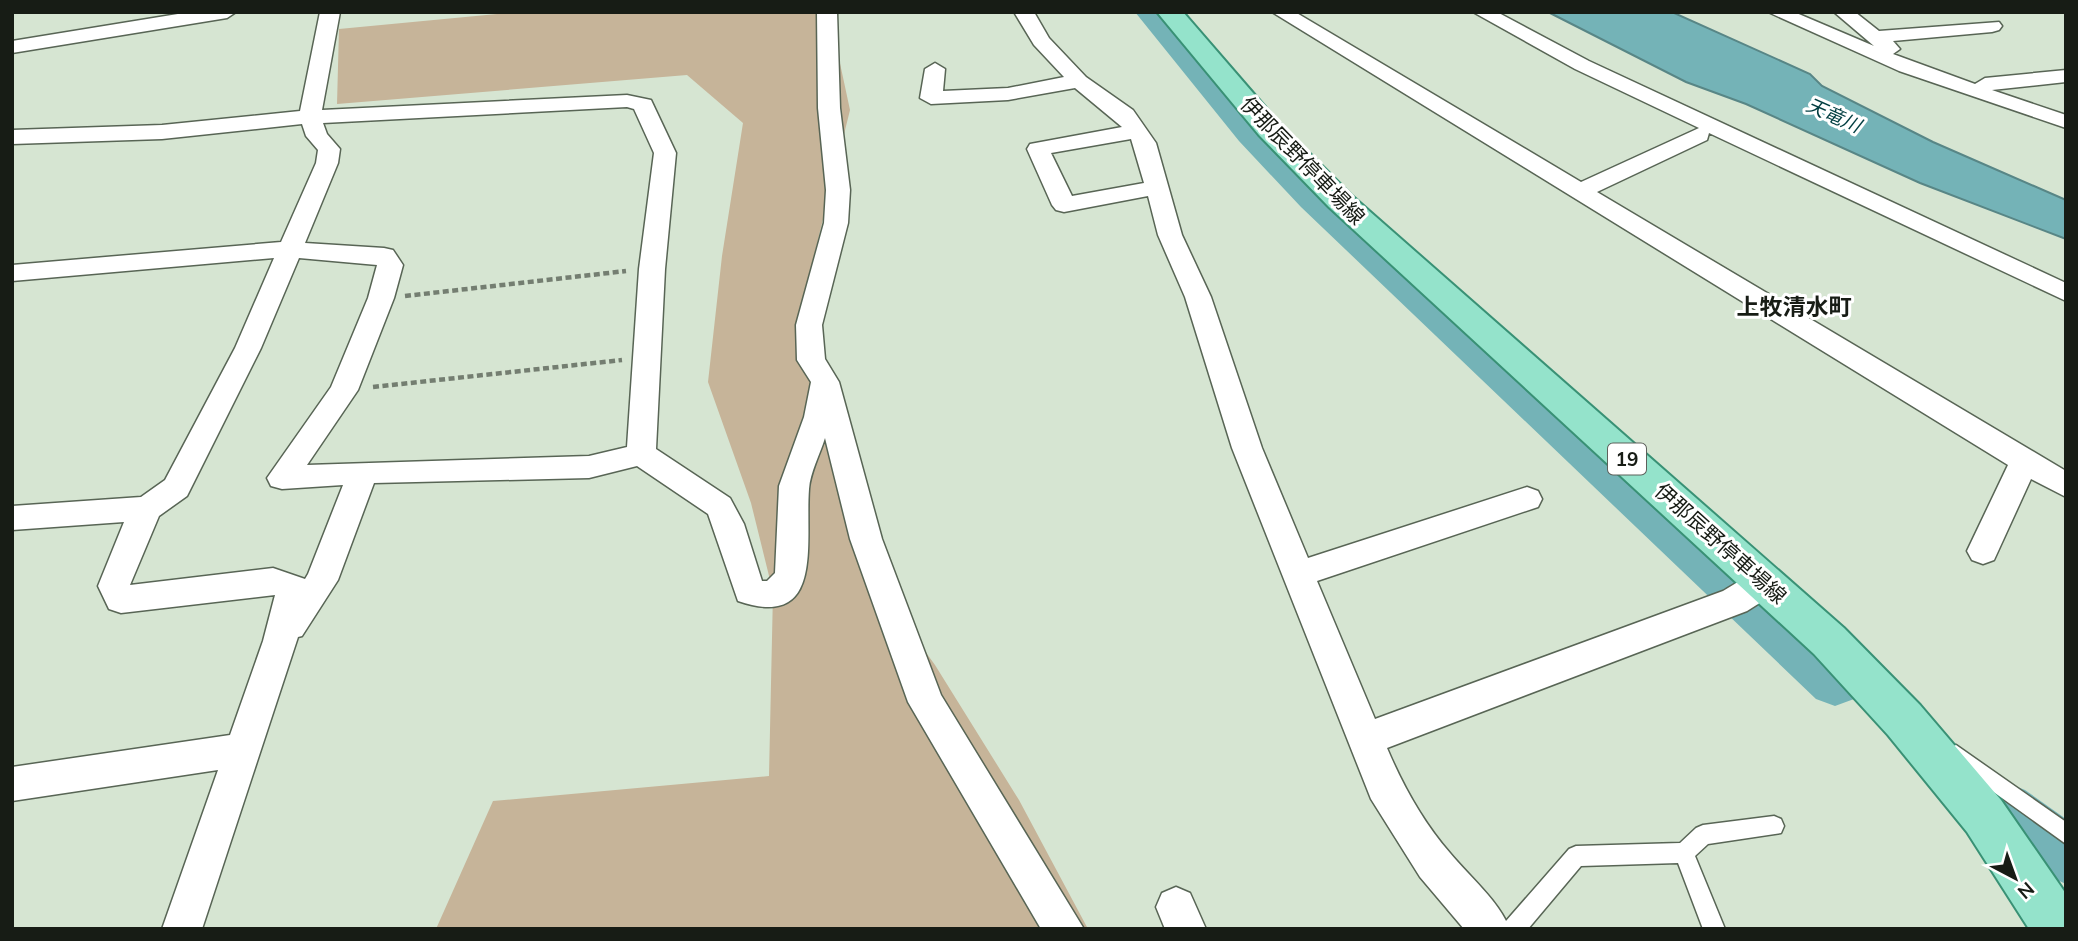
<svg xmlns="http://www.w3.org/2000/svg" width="2078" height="941" font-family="Mulish,'Noto Sans JP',sans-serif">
	<rect width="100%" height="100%" fill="#d6e5d2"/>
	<path fill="#c6b499" d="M 517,12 L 829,12 L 850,110 L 809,276 L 863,566 L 935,665 L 1019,800 L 1088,929 L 436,929 L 493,801 L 769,776 L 773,592 L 751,503 L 708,382 L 722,256 L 743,123 L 687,75 L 337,104 L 339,29 Z"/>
	<path fill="#74b3b7" stroke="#588686" stroke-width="2" d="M 1548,12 L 1672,12 L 1810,74 L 1822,86 L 1933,142 L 2066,200 L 2066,239 L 1920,183 L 1746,104 L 1686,82 Z"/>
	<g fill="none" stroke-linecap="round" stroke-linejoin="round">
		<path fill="#74b3b7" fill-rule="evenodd" d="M 1135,12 L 1166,12 L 1263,127 L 1327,191 L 1854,667 L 1861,683 L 1854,699 L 1835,706 L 1816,699 L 1301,207 L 1239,141 Z
			M 2005,782 L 2025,790 L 2066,819 L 2066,884 C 2032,870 1991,842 1976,809 L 1985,790 Z"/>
		<defs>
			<path id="service" d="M 1956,745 L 2066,822 L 2066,844 L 1949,760 L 1946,754 L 1949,748 Z
				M 1774,816 L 1781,819 L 1784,826 L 1781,833 L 1708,844 L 1695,856 L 1725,929 L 1703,929 L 1678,863 L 1581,866 L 1528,929 L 1503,929 L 1506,921 L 1569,849 L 1576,846 L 1680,843 L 1696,828 L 1703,825 Z"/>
			<path id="minor" d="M 190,12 L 236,12 L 227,18 L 12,53 L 12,41 Z
				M 320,12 L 340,12 L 322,110 L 627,95 L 651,100 L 676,153 L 665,269 L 656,449 L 730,498 L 744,524 L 762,581 L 767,581 L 775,573 L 779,486 L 804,417 L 811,382 L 797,360 L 796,325 L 824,223 L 826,190 L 818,108 L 817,12 L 837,12 L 840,108 L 850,190 L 848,223 L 822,325 L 825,359 L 839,382 L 882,539 L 941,695 L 1084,929 L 1041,929 L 908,702 L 850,539 L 825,438 C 820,454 810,473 809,489 C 805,543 825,631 738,601 L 708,514 L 637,466 L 589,478 L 374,483 L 338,580 L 302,636 L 298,637 L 202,929 L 162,929 L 218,770 L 12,801 L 12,767 L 230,735 L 263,641 L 275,595 L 121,613 L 109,609 L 98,586 L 124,522 L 12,530 L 12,506 L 141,497 L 165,480 L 235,348 L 274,258 L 12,281 L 12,265 L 281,242 L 316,163 L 318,150 L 306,136 L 302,124 L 162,139 L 12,144 L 12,130 L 162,125 L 300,111 ZM 627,107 L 634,109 L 654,153 L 639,269 L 627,447 L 589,456 L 307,465 L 358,390 L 394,298 L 403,265 L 393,250 L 384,248 L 305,243 L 338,163 L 340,149 L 327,134 L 323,123 ZM 299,258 L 377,265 L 368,298 L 331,387 L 267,478 L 271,486 L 282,489 L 343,485 L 308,574 L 305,579 L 273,568 L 130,585 L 159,516 L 187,496 L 261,348 Z
				M 1014,12 L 1034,12 L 1049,38 L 1086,77 L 1133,110 L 1156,143 L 1182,235 L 1211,297 L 1262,448 L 1308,558 L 1527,487 L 1538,491 L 1542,499 L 1538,507 L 1317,581 L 1375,719 L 1723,591 C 1741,581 1757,567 1777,574 L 1782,583 L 1777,592 L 1747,611 L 1387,748 C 1403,786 1423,822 1450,853 C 1470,877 1498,900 1510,929 L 1464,929 L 1420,877 L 1371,799 L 1232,448 L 1185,297 L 1158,235 L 1148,196 L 1064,212 L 1056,210 L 1052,205 L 1027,149 L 1030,144 L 1122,127 L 1075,88 L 1008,100 L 931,104 L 920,98 L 925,69 L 935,63 L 945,69 L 943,91 L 1008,88 L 1064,77 L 1034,45 ZM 1131,139 L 1144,183 L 1072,196 L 1051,153 Z
				M 1272,12 L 1295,12 L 1581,182 L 1699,128 L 1575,69 L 1473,12 L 1497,12 L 1589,61 L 2066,283 L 2066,301 L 1709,133 L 1707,140 L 1597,192 L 2066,471 L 2066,497 L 2031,479 L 1994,560 L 1983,564 L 1972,560 L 1967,551 L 2008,465 Z
				M 1768,12 L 1794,12 L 1874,46 L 1834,12 L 1855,12 L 1879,31 L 1999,22 L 2002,26 L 1999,30 L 1992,32 L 1893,41 L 1900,49 L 1893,54 L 1975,84 L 1985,78 L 2066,70 L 2066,82 L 1992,90 L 2066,115 L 2066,128 L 1899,71 Z
				M 1176,887 L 1190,893 L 1206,929 L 1165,929 L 1156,907 L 1162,893 Z"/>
			<path id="primary" d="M 1157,12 L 1183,12 L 1279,123 L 1351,195 L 1844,628 L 1920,705 L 2001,800 L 2066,894 L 2066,929 L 2029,929 L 1967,832 L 1888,735 L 1814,654 L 1329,207 L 1259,135 Z"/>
		</defs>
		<use href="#service" stroke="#586555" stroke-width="3"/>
		<use href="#minor" stroke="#586555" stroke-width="3"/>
		<use href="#primary" stroke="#399175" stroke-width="4"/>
		<path stroke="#747e71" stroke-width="4.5" stroke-dasharray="6 3.5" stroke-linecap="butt" d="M 405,296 L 626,271
			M 373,387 L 622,360"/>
		<use href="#service" fill="#fff" fill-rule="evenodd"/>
		<use href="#minor" fill="#fff" fill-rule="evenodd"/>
		<use href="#primary" fill="#94e3cb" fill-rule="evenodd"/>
	</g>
	<g text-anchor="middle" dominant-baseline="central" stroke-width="6" stroke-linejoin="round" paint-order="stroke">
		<g font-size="19" font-style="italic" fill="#003d40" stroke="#fff">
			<text transform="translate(1834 115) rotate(24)">天竜川</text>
		</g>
		<rect fill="#fff" stroke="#5d605b" stroke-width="2" x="1608" y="443.5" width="38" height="31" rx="5"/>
		<g font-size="19" font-weight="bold" fill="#171c15">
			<text x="1627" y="459">19</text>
		</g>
		<g font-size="21" fill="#171c15" stroke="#fff">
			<text transform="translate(1303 160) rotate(46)">伊那辰野停車場線</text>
			<text transform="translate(1721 543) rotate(42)">伊那辰野停車場線</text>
		</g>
		<g font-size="23" font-weight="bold" fill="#171c15" stroke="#fff">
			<text x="1794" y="306">上牧清水町</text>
		</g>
	</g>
	<rect width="2078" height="941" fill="none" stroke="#171c15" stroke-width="28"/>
	<g transform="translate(2015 878) rotate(139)" stroke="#ffffff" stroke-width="5" paint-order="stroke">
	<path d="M0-5L12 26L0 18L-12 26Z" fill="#171c15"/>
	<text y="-10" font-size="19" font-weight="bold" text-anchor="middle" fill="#171c15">N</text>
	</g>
</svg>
